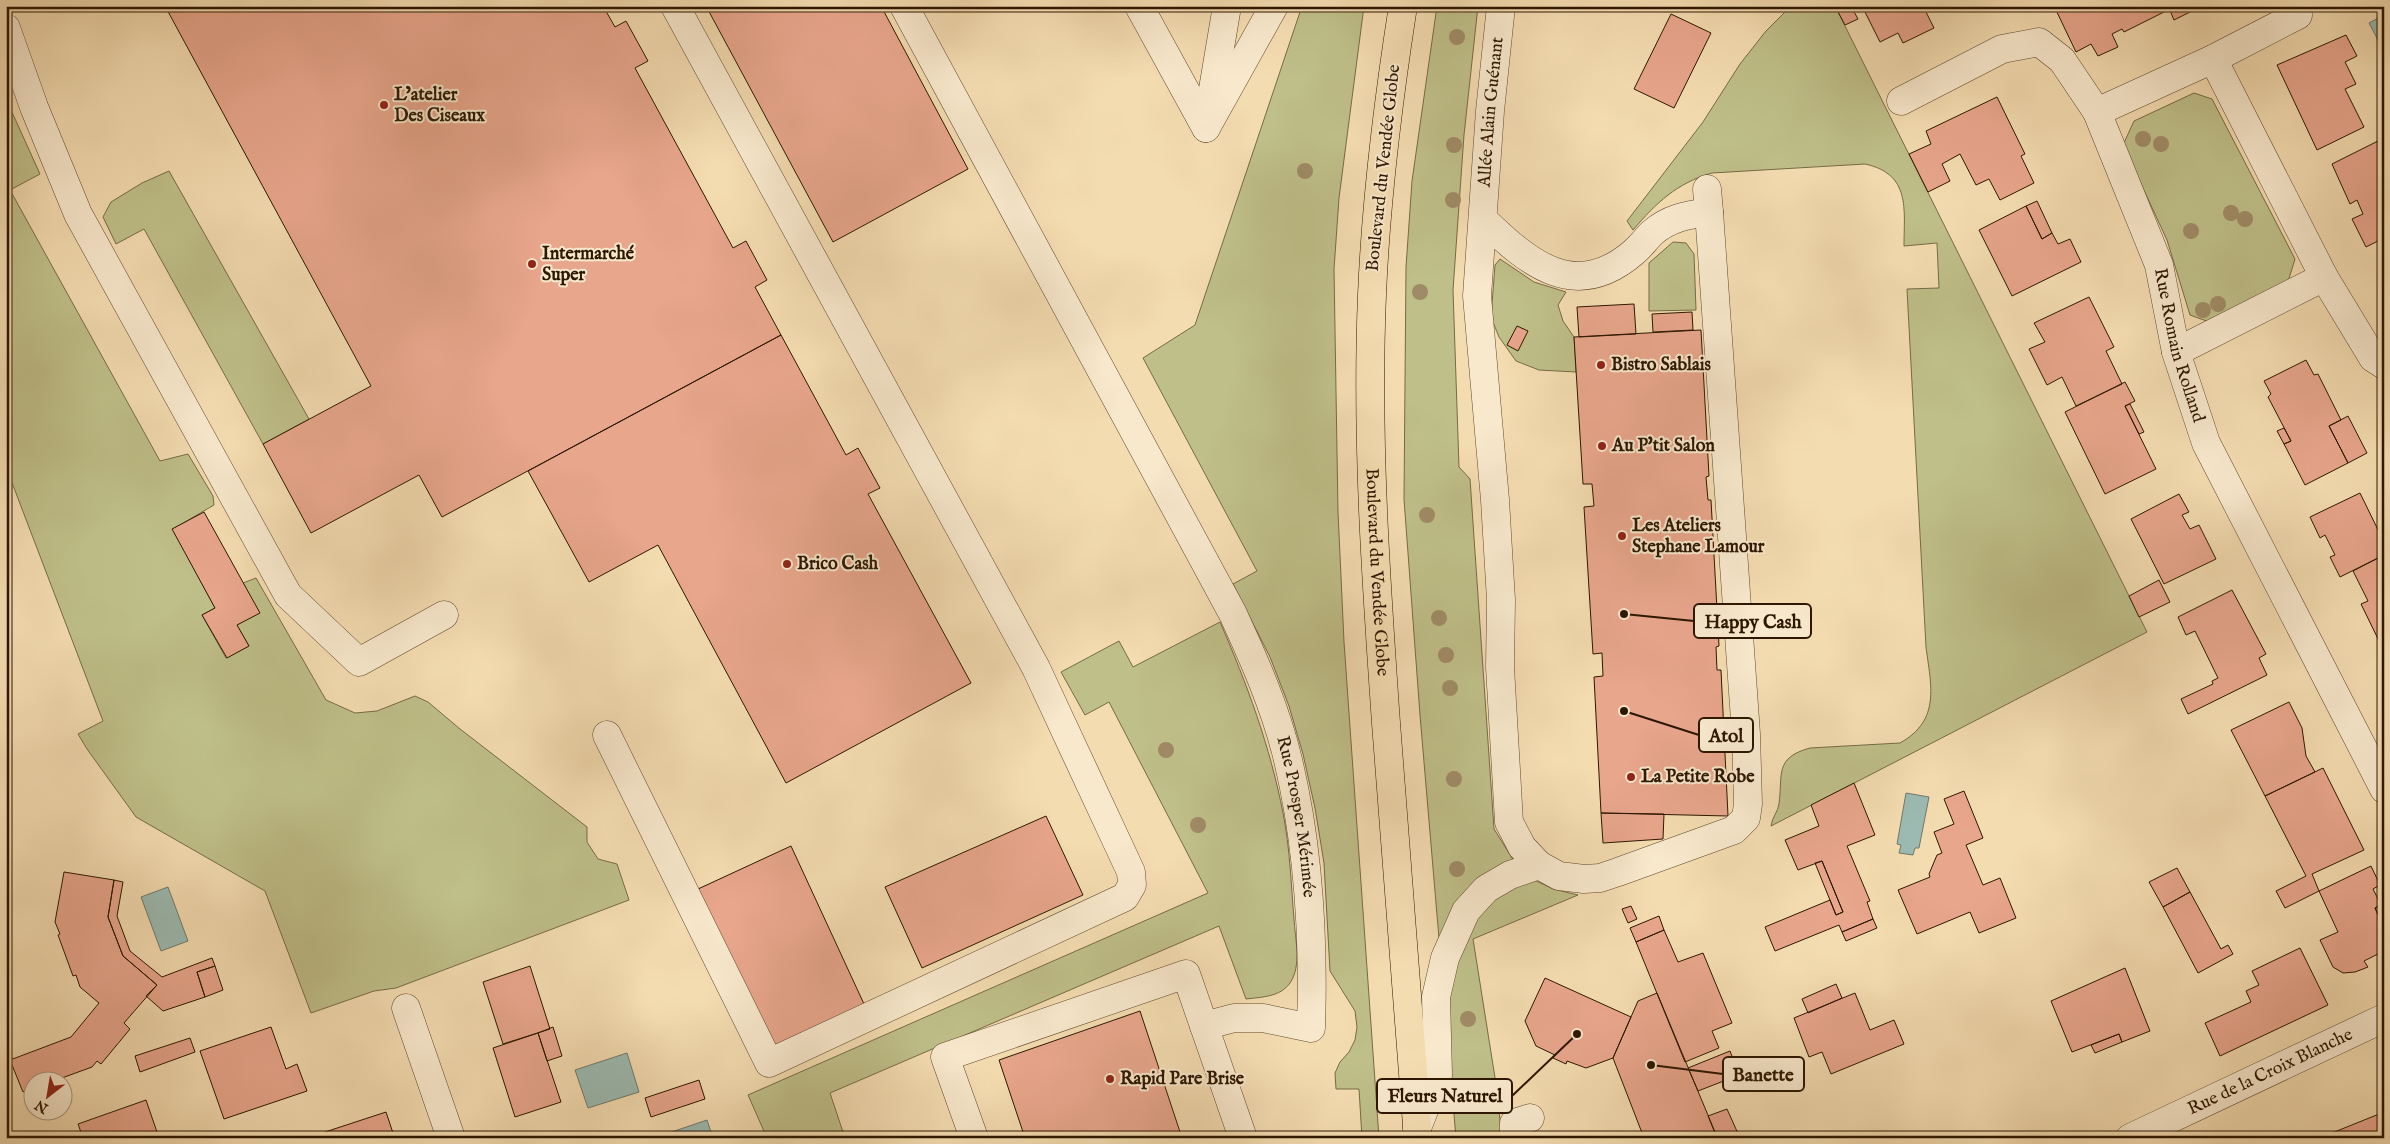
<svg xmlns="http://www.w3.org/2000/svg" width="2390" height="1144" font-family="'IM FELL English',serif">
	<rect width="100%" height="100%" fill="#f4dcb1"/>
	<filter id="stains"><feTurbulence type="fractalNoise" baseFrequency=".004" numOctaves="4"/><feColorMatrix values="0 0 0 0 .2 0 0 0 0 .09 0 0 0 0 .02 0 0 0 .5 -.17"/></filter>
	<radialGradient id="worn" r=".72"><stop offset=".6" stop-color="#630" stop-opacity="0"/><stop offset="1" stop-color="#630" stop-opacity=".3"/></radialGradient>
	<path fill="#bfbf89" stroke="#766b44" d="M 1302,6 L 1364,6 L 1339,198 L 1334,269 L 1338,512 L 1344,642 L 1379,1138 L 1362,1138 L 1359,1089 L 1336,1089 L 1335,1073 L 1340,1062 L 1349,1052 L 1355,1040 L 1357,1027 L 1355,1011 L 1330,971 L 1324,863 L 1315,808 L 1303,754 L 1289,706 L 1270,657 L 1233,584 L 1257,571 L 1143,358 L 1195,325 Z
		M 1437,6 L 1478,6 L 1464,135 L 1453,290 L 1459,467 L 1470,479 L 1494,829 L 1522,874 L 1553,889 L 1578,895 L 1473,939 L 1496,1084 L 1502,1138 L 1456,1138 L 1420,715 L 1404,499 L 1406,267 L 1412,181 Z
		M 1791,6 L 1835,6 L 2147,632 L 1771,826 C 1772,817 1778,812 1779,804 C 1783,774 1774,758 1810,748 L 1900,743 C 1941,720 1931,686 1926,647 L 1907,289 L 1939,288 L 1937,243 L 1904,246 C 1904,209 1911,174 1865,164 L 1712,173 C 1677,183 1656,203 1633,230 L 1627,221 L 1703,122 L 1740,64 L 1766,31 Z
		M 2194,93 L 2212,99 L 2295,259 L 2287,285 L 2212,323 L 2190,315 L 2167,240 L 2123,145 L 2134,121 Z
		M 6,99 L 40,174 L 10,190 L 160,461 L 188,454 L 213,496 L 214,505 L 173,529 L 215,608 L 202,615 L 226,658 L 249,646 L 237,625 L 259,613 L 243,583 L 256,578 L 326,700 L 355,713 L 377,711 L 415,696 L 428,702 L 460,729 L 587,827 L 587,842 L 598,859 L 617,864 L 629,900 L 396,988 L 374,991 L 311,1013 L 265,891 L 136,817 L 87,749 L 78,734 L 103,721 L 6,467 Z
		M 169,171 L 309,419 L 263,444 L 144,229 L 116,244 L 103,217 L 111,202 L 142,183 Z
		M 1673,242 L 1686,243 L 1694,254 L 1696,310 L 1649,311 L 1649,263 Z
		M 1500,259 L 1534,282 L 1566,292 L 1558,305 L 1563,321 L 1574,337 L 1576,372 L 1539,370 L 1516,361 L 1499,337 L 1491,317 L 1495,265 Z
		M 1220,622 C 1247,684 1270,746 1283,813 C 1290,848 1291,884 1294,919 C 1295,938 1302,966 1290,983 C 1280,997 1262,997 1246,999 L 1219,926 L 830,1093 L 845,1138 L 767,1138 L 748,1095 L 1208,893 L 1109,702 L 1085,715 L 1061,672 L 1119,641 L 1133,667 Z"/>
	<path fill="#9cbab1" stroke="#70796a" d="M 2384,15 L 2384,40 L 2379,42 L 2369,23 Z
		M 1906,793 L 1929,797 L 1919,848 L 1915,848 L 1913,855 L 1899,853 L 1901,845 L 1897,844 Z
		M 168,887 L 188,941 L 161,951 L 141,897 Z
		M 627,1053 L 639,1092 L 588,1108 L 575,1070 Z
		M 707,1120 L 713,1138 L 654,1138 Z"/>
	<path fill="#e8a68c" stroke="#2d1700" d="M 165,6 L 603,6 L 615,27 L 626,21 L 648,61 L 635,68 L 733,248 L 746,241 L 767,280 L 755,287 L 781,335 L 442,517 L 419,475 L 311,533 L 263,444 L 371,386 Z
		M 706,6 L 881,6 L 968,169 L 833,242 Z
		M 1835,6 L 1851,6 L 1858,19 L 1845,25 Z
		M 1862,6 L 1933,6 L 1925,10 L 1934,28 L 1903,43 L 1898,33 L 1880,42 Z
		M 2054,6 L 2168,6 L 2170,9 L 2124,32 L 2122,29 L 2112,34 L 2118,47 L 2098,56 L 2091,44 L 2076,52 Z
		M 2168,6 L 2202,6 L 2174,20 Z
		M 1671,14 L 1711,33 L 1674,108 L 1634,89 Z
		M 2346,35 L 2357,56 L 2345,62 L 2356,84 L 2345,89 L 2364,127 L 2317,150 L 2277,65 Z
		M 1997,97 L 2025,154 L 2021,156 L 2034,183 L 2000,200 L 1989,179 L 1976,185 L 1960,154 L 1942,164 L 1950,181 L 1928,192 L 1909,154 L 1931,144 L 1926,131 Z
		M 2384,138 L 2384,238 L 2366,247 L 2352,219 L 2363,214 L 2357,200 L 2350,204 L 2332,164 Z
		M 2037,201 L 2052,233 L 2042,239 L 2026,206 Z
		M 2026,206 L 2042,239 L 2052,233 L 2058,244 L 2070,239 L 2081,262 L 2012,296 L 1979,230 Z
		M 2089,297 L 2114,347 L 2106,351 L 2122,384 L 2076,406 L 2062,377 L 2047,385 L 2029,349 L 2045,342 L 2034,323 Z
		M 1634,304 L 1636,334 L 1579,337 L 1577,307 Z
		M 1692,312 L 1693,330 L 1653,332 L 1652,314 Z
		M 1517,326 L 1528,331 L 1518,351 L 1507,345 Z
		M 1701,330 L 1709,476 L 1706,477 L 1708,500 L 1711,500 L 1719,646 L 1716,647 L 1717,670 L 1721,670 L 1728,816 L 1601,813 L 1594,677 L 1603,676 L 1602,653 L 1593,654 L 1584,507 L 1594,506 L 1592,484 L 1583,484 L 1574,337 Z
		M 781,335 L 846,455 L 858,448 L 880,488 L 868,494 L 971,683 L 786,783 L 658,545 L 589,582 L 528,471 Z
		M 2306,360 L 2314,375 L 2318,374 L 2341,420 L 2329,426 L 2348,463 L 2305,485 L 2284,444 L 2291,441 L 2268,397 L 2271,394 L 2264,381 Z
		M 2125,382 L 2135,401 L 2125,406 L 2156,469 L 2105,494 L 2065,412 Z
		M 2130,404 L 2144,432 L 2139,434 L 2125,406 Z
		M 2348,416 L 2367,453 L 2348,463 L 2329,426 Z
		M 2284,428 L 2291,441 L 2284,444 L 2277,431 Z
		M 2360,493 L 2384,542 L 2384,555 L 2340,577 L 2330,557 L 2335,555 L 2325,535 L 2320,538 L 2310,517 Z
		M 2179,494 L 2189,512 L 2182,515 L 2190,529 L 2199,525 L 2216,559 L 2164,584 L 2131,519 Z
		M 204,512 L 260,613 L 237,625 L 249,646 L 227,658 L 202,615 L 215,608 L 172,529 Z
		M 2384,555 L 2384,644 L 2381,645 L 2361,604 L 2368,601 L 2353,571 Z
		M 2159,580 L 2170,602 L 2139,617 L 2129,596 Z
		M 2232,590 L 2266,654 L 2259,658 L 2267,675 L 2188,714 L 2181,699 L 2213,684 L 2212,681 L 2218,678 L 2195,631 L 2186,635 L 2178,617 Z
		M 2289,702 L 2302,728 L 2306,756 L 2315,772 L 2265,796 L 2231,730 Z
		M 2323,768 L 2364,850 L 2312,874 L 2319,891 L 2285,908 L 2276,891 L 2306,876 L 2265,796 Z
		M 1854,783 L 1875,835 L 1847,846 L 1870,901 L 1867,902 L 1873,919 L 1842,932 L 1839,925 L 1775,951 L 1765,927 L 1830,900 L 1836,915 L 1843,912 L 1822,861 L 1798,870 L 1785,840 L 1819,826 L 1811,805 Z
		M 1964,791 L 1983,838 L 1966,845 L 1983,885 L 2000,878 L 2016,918 L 1979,933 L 1970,912 L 1917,934 L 1898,890 L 1930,877 L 1929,874 L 1937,855 L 1942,853 L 1934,832 L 1954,824 L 1944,799 Z
		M 1601,813 L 1664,814 L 1663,839 L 1603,843 Z
		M 1046,816 L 1083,895 L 922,968 L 885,887 Z
		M 791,846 L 864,1004 L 771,1047 L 698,889 Z
		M 1822,861 L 1843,912 L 1836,915 L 1815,863 Z
		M 2371,866 L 2380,885 L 2373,889 L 2381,905 L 2375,908 L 2384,926 L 2384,951 L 2364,961 L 2368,967 L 2355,972 L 2343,973 L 2333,967 L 2320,940 L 2338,932 L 2319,891 Z
		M 2177,868 L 2190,892 L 2163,907 L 2149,882 Z
		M 64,872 L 114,880 L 108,917 L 123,956 L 157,985 L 124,1023 L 130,1029 L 101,1064 L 97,1061 L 92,1067 L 51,1082 L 32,1082 L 32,1088 L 23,1092 L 10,1060 L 71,1037 L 99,1003 L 80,987 L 76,975 L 73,976 L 58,935 L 60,934 L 55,922 Z
		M 114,880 L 123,882 L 117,916 L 130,951 L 162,977 L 212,958 L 215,966 L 197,972 L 205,997 L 163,1011 L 146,996 L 157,985 L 123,956 L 108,917 Z
		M 2190,892 L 2221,949 L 2228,945 L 2233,954 L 2198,973 L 2163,907 Z
		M 2381,905 L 2384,912 L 2378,915 L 2375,908 Z
		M 1631,906 L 1637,919 L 1628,923 L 1622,909 Z
		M 1659,916 L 1664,930 L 1636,942 L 1630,928 Z
		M 1873,919 L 1877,928 L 1846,941 L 1842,932 Z
		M 1664,930 L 1678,962 L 1703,953 L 1732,1023 L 1712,1031 L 1719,1048 L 1685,1062 L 1636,942 Z
		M 2300,948 L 2328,1005 L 2220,1056 L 2205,1023 L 2251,1002 L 2246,991 L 2259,985 L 2252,971 Z
		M 215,966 L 223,990 L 205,997 L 197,972 Z
		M 530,966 L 550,1029 L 503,1044 L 483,982 Z
		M 2125,968 L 2150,1031 L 2122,1042 L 2119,1034 L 2072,1052 L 2051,1001 Z
		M 1545,978 L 1631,1017 L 1613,1058 L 1586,1068 L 1567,1061 L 1566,1064 L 1553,1058 L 1555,1055 L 1536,1046 L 1525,1021 Z
		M 1836,984 L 1842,998 L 1808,1013 L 1802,999 Z
		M 1657,993 L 1715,1132 L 1700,1138 L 1644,1138 L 1613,1058 L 1638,1001 Z
		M 1855,993 L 1870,1030 L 1894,1020 L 1904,1044 L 1831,1074 L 1822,1052 L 1809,1057 L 1794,1018 Z
		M 1140,1011 L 1182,1138 L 1025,1138 L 999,1060 Z
		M 271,1027 L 286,1069 L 297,1064 L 307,1091 L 224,1119 L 200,1051 Z
		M 553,1027 L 562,1056 L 547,1061 L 538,1033 Z
		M 538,1033 L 561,1102 L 515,1117 L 493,1048 Z
		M 2119,1034 L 2122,1042 L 2095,1053 L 2091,1045 Z
		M 190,1038 L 195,1052 L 140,1072 L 135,1056 Z
		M 1730,1051 L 1739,1075 L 1698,1091 L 1688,1068 Z
		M 699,1080 L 705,1099 L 651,1117 L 645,1098 Z
		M 146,1100 L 159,1138 L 83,1138 L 78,1124 Z
		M 1727,1109 L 1740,1138 L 1717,1138 L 1708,1116 Z
		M 386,1112 L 394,1136 L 388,1138 L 324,1138 L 322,1133 Z
		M 2384,1112 L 2384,1138 L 2328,1138 L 2327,1135 Z
		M 598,1132 L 600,1138 L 588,1138 L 587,1135 Z
		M 1715,1132 L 1717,1138 L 1700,1138 Z"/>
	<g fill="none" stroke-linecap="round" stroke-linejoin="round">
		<defs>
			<g id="minor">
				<path id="s1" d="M 904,6 L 1233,614 C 1255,662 1276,709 1288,760 C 1309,848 1314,938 1311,1028 L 1263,1018 L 1234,1018 L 1204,1026"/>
				<path d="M 1139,6 L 1206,128"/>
				<path d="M 6,28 L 34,107 L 78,214 L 288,595 L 359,662 L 444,615"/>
				<path d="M 2213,59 L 2324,277 L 2373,358 L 2384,365"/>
				<path id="s2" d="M 1901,101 L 2002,49 L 2039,42 L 2062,60 L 2097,112 L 2159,265 L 2176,352 L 2206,443 L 2384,789"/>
				<path d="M 1210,107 L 1227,6"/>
				<path d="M 2097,112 L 2213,59 L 2298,15 L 2293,6"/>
				<path d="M 1206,128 L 1274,6"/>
				<path d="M 1707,189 L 1709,212"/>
				<path id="s3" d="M 1483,219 C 1528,263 1575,303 1634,252 C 1640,247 1646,239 1652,233 C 1669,218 1687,215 1709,212 L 1746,734 L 1748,804 L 1746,818 L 1734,830 L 1618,872 L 1600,878 L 1584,879 L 1559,876 L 1539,865 L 1522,847 L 1509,822 L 1500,667 L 1501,600 L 1495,500 L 1477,296 L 1490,111 L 1501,6"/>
				<path d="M 2176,352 L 2324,277"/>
				<path d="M 607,735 L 769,1063 L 1125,897 L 1132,885 L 1131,872 L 1036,668 L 675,6"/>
				<path d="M 406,1008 L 451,1138"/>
				<path d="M 1417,1128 L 1438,1075 L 1436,997 L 1445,958 L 1466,911 L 1486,889 L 1510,875 L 1539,865"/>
				<path d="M 974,1138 L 945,1057 L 1186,974 L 1243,1138"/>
				<path d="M 1514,1138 L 1514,1123 L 1530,1118"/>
				<path id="s4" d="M 2130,1138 L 2384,1018"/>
			</g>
			<g id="major">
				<path id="s5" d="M 1403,6 C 1388,102 1376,198 1372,295 C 1366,438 1376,581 1386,723 C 1397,861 1408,999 1418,1138"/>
			</g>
		</defs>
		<use href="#minor" stroke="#5f482c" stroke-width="29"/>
		<use href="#major" stroke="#2d1700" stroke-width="29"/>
		<use href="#minor" stroke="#f8e8cc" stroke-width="28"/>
		<use href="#major" stroke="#f4dcb1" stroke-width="28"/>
	</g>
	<g fill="#9f8b66">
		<circle cx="1457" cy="37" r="8"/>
		<circle cx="2143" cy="139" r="8"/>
		<circle cx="2161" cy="144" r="8"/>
		<circle cx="1454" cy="145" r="8"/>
		<circle cx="1305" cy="171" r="8"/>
		<circle cx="1453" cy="200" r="8"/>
		<circle cx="2231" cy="213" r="8"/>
		<circle cx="2245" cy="219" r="8"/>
		<circle cx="2191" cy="231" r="8"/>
		<circle cx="1420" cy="292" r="8"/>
		<circle cx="2218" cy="304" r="8"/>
		<circle cx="2203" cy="310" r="8"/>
		<circle cx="1427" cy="515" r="8"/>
		<circle cx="1439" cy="618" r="8"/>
		<circle cx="1446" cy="655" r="8"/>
		<circle cx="1450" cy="688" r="8"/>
		<circle cx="1166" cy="750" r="8"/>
		<circle cx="1454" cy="779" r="8"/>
		<circle cx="1198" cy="825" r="8"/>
		<circle cx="1457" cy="869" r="8"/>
		<circle cx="1468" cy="1019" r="8"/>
	</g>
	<g fill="#8f2418" stroke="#f8e8cc" stroke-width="2">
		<circle cx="384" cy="105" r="5"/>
		<circle cx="532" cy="264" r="5"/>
		<circle cx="1601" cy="365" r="5"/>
		<circle cx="1602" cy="446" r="5"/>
		<circle cx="1622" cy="536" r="5"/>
		<circle cx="787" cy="564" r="5"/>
		<circle cx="1631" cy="777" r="5"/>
		<circle cx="1110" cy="1079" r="5"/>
	</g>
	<g text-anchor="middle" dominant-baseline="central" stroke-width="4" stroke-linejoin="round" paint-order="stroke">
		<g font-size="18" font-weight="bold" fill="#2d1700" stroke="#f8e8cc" text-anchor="start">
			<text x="394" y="95">L’atelier<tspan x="394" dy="21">Des Ciseaux</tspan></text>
			<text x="542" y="254">Intermarché<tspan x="542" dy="21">Super</tspan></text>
			<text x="1611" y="365">Bistro Sablais</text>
			<text x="1612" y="446">Au P'tit Salon</text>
			<text x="1632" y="526">Les Ateliers<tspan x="1632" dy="21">Stephane Lamour</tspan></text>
			<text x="797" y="564">Brico Cash</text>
			<text x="1641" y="777">La Petite Robe</text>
			<text x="1120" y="1079">Rapid Pare Brise</text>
		</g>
		<g font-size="18" fill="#2d1700" stroke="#f8e8cc">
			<text stroke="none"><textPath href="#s3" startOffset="1859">Allée Alain Guénant</textPath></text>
			<text transform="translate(1384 168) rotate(-84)">Boulevard du Vendée Globe</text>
			<text stroke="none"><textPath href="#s2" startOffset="491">Rue Romain Rolland</textPath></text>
			<text stroke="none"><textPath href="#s5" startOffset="568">Boulevard du Vendée Globe</textPath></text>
			<text stroke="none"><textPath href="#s1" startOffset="905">Rue Prosper Mérimée</textPath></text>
			<text stroke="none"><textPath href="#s4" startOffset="155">Rue de la Croix Blanche</textPath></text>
		</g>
	</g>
	<path fill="none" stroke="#2d1700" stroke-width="2" d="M1624 614L1694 621M1624 711L1699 735M1651 1065L1723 1074M1577 1034L1512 1096"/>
	<g fill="#2d1700" stroke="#f8e8cc" stroke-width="2">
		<circle cx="1624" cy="614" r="5"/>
		<circle cx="1624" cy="711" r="5"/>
		<circle cx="1651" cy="1065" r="5"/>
		<circle cx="1577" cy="1034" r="5"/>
	</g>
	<g fill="#f8e8cc" stroke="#2d1700" stroke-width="2">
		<rect x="1694" y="604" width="117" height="34" rx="5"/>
		<rect x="1699" y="718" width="54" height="34" rx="5"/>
		<rect x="1723" y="1057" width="81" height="34" rx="5"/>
		<rect x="1377" y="1079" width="135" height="34" rx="5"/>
	</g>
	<g font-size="19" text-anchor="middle" font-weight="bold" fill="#2d1700">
		<text x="1753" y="628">Happy Cash</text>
		<text x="1726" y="742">Atol</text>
		<text x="1763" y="1081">Banette</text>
		<text x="1445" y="1102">Fleurs Naturel</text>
	</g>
	<rect width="2390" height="1144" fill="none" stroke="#f4dcb1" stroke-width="25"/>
	<rect x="8" y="8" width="2375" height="1129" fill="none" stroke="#2d1700" stroke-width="2.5"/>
	<rect x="12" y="12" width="2365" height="1119" fill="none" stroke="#2d1700"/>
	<g transform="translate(48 1096) rotate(211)"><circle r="24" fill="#f8e8cc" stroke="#a7947a"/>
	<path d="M0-4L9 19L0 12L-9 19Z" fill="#8f2418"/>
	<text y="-8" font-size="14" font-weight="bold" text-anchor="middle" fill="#2d1700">N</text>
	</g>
	<rect width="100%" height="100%" filter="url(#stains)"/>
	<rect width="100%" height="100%" fill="url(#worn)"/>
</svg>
